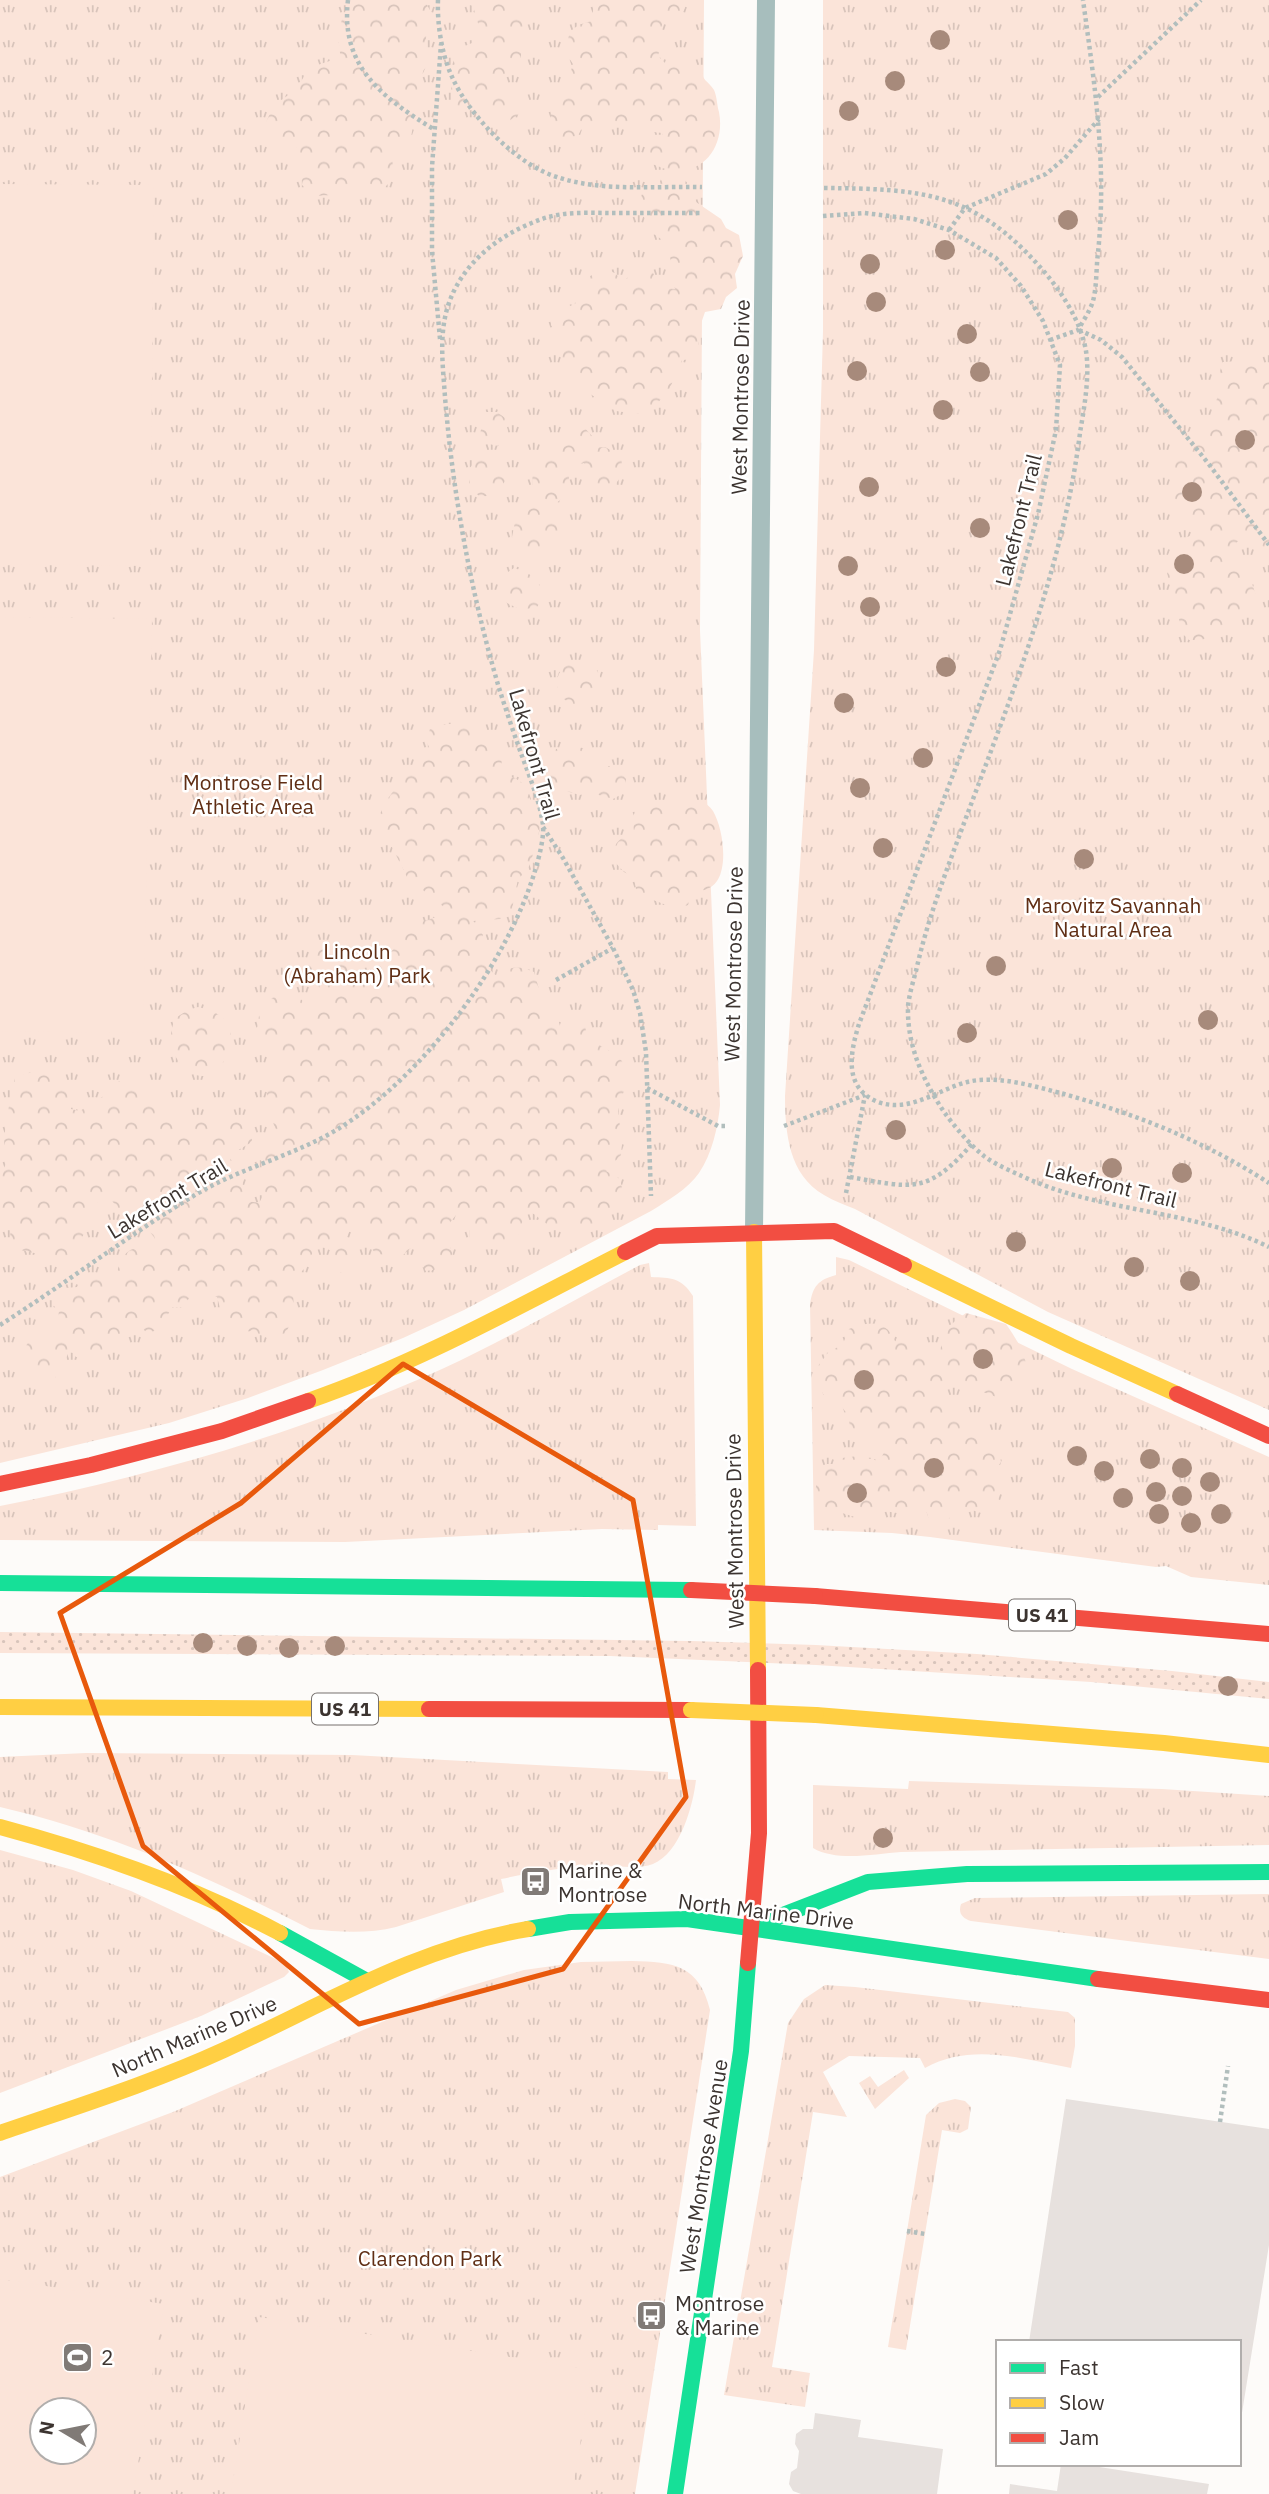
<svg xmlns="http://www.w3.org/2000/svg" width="1269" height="2494" font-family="'IBM Plex Sans',sans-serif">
	<defs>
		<pattern id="grass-tufts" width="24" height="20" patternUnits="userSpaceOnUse" patternTransform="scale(1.75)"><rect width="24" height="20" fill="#fbe4d9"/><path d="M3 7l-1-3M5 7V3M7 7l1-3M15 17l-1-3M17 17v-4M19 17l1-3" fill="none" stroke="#d8c4bb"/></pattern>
		<pattern id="forest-crowns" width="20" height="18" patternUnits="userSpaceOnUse" patternTransform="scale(1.75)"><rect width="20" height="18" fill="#fbe4d9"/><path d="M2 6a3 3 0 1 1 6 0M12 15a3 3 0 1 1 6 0" fill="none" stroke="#d8c4bb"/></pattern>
		<pattern id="garden-dots" width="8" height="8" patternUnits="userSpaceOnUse" patternTransform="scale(1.75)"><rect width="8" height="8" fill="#fbe4d9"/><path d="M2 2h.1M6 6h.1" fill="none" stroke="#d8c4bb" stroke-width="1.8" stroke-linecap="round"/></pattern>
	</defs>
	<rect width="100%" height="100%" fill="#fdfbf9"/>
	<path fill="url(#grass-tufts)" fill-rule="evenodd" d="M 0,0 L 704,0 L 700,630 L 720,1105 C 718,1127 712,1154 699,1173 C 688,1189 667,1201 651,1211 L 464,1310 L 403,1338 L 323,1370 L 248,1398 L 169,1423 L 0,1463 Z
		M 823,0 L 1269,0 L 1269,1410 L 1048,1312 L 855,1209 C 845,1205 834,1201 824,1195 C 789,1175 785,1133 785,1096 L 814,650 L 823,331 Z
		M 836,1257 L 849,1260 L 1072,1369 L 1269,1457 L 1269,1585 L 1191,1577 L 1166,1566 L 1156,1567 L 930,1537 L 892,1533 L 814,1530 L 810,1304 C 813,1286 818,1280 836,1275 Z
		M 649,1263 L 651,1277 C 671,1278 681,1277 693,1296 L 696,1526 L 658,1525 L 658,1530 L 602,1529 L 345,1542 L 0,1540 L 0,1506 C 151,1476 301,1433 442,1369 C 509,1338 574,1300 640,1265 Z
		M 86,1753 L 352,1755 L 668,1772 L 668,1779 L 696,1780 C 693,1806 680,1853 653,1864 C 638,1870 605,1865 588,1866 C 558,1868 530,1873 501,1879 L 504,1892 L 396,1927 C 369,1934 338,1932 310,1929 C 208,1877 112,1833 0,1807 L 0,1757 Z
		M 909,1781 L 1162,1789 L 1269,1796 L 1269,1845 L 901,1852 C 874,1854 837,1862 813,1848 L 813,1785 L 908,1789 Z
		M 0,1850 L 73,1870 L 131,1891 L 280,1961 L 286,1965 L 289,1972 L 284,1977 L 201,2016 L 0,2093 Z
		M 1269,1894 L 1269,1959 L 971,1921 C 962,1918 958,1913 961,1904 L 975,1898 Z
		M 632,1961 C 674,1962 699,1965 710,2010 L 635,2494 L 0,2494 L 0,2177 L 173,2112 L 456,1990 L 524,1970 L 581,1962 ZM 42,2410 L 84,2410 L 84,2452 L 42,2452 Z
		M 825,1985 L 855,1987 L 1068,2012 L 1075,2018 L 1075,2046 L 1071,2068 C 1023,2059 971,2042 925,2068 L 920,2058 L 849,2056 L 823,2072 L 847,2117 L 813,2112 L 772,2367 L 810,2373 L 805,2407 L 724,2395 L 788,2023 L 804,1999 Z
		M 904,2070 L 909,2078 L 875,2109 L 859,2083 L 870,2076 L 878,2087 Z
		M 955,2099 L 965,2101 L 971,2107 L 968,2129 L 960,2133 L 942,2130 L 906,2350 L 888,2347 L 926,2115 L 939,2103 Z"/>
	<path fill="url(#forest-crowns)" d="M 351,0 L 426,0 L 426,3 L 432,14 C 425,31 424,43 429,60 L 418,84 L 416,111 L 410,118 L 413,126 L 410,143 L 399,148 L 392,159 L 395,177 L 380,192 L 343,189 L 331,195 L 314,196 L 302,185 C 304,170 296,160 296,145 C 281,145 273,141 264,130 C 271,106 275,106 293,91 C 300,86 303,75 310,70 C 318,63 331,61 341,58 C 336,33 339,23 351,0 Z
		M 458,0 L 519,0 L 526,16 C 520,32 523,46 520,63 L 511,70 L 505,79 L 507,92 L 519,102 L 520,113 L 509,121 L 497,117 L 491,103 C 477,111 464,112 451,102 L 451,89 L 458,70 L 453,60 L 455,50 L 472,43 L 480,30 L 473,6 Z
		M 594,0 L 689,0 L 680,17 L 664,15 C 660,29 662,42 658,56 L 666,64 L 684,59 L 701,67 C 703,83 707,79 714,90 C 717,96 717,106 719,112 C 725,143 707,173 673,171 C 666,170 658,166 652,164 L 648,150 L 655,142 L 664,140 L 662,133 L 646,131 L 634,123 L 622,122 L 606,129 L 585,121 L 578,136 L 561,137 L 550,122 L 552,100 L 568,94 L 568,81 L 573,64 L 565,52 C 569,32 570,26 592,21 Z
		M 682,175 L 694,194 L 696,202 L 721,219 L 726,228 L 739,235 L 743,256 L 735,274 L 737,288 L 726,297 L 721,309 L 705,312 L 698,332 L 699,349 L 696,359 L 682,360 L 669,390 L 654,407 L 637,414 L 616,411 L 569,380 L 562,370 L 559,338 L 551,325 L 552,313 L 575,304 L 588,278 L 600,268 L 615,273 L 624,283 L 632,269 L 647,263 L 662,288 L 675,289 L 668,244 L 654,234 L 654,224 L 645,219 L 638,206 L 642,194 L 657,188 L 662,177 Z
		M 1239,361 L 1269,367 L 1269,547 L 1263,547 L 1249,532 L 1236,543 L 1249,574 L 1256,596 L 1247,614 L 1202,640 L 1189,640 L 1180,631 C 1181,590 1139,552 1198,533 L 1201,526 L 1192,520 L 1179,518 L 1171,509 L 1171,493 L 1183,484 L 1175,473 L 1170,456 C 1178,435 1189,426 1212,429 C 1212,414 1214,409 1218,395 C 1221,383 1217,375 1223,362 Z
		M 484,412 L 497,412 L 505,418 L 509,436 L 498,446 L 489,444 L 480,435 Z
		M 581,424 L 593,437 L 593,448 L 605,447 L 621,456 L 623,474 L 614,486 L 596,486 L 586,477 L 584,463 L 566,468 C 573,482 568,499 552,505 C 557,510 563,516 565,523 C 569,541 555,558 537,558 C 532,558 525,554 520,553 L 512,537 L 516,517 L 528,502 L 539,499 L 533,486 L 532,470 L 542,460 L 554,460 C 557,437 556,428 581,424 Z
		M 494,452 L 505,462 L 506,479 L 498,494 L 480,497 L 469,486 L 470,468 L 480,454 Z
		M 514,568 C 531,573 539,579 544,596 L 537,607 L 521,610 L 507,603 L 501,587 L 508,572 Z
		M557 683a22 22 0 1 1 44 0a22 22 0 1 1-44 0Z
		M 468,723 C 497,733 504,743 501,774 L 515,778 L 525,785 L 540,826 L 537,843 L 528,869 L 518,879 L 512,909 L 500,919 L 473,921 L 483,935 L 484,963 L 496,976 C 510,966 518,965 534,972 L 543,1003 L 556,1011 L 560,1026 L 575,1020 L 585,1027 L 589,1040 L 607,1049 L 622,1061 L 627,1080 L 618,1111 L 622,1142 L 621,1155 L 606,1171 L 620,1179 L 623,1193 L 602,1230 C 585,1231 563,1231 547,1224 C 539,1220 537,1214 529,1212 C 520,1220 520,1233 516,1245 C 499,1253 486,1250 470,1240 L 470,1210 L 463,1208 C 452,1218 449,1227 436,1234 L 448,1240 L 453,1255 L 446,1268 L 426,1271 L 418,1260 L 420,1244 L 413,1246 L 402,1256 L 376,1254 L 369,1245 L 365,1230 L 355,1224 L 346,1236 C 356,1250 356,1259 350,1274 L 337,1272 L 330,1261 L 332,1251 L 323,1247 L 313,1238 L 312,1254 L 305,1268 L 295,1278 L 293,1290 L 294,1315 L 286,1333 L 269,1339 L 253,1331 L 238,1332 L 225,1326 L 217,1297 C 200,1292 192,1292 182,1307 L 172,1307 L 160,1329 L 148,1333 L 137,1325 C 128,1339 114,1346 103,1358 L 76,1357 L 69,1348 L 66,1360 L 55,1378 L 38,1379 L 21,1370 C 23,1343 28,1334 56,1334 L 59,1311 L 52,1304 L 52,1295 L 65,1288 L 77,1287 L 87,1279 L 117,1273 C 123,1247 134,1247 158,1245 L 154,1237 L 141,1221 L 121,1211 L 112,1201 L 102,1199 L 92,1207 L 88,1228 L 82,1237 L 85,1249 C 69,1272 61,1258 40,1254 C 30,1252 22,1251 13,1247 L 10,1237 L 11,1226 L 0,1227 L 0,1171 L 3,1171 L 6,1163 C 0,1139 10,1103 15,1077 C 32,1069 62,1070 70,1092 C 71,1097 70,1104 71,1109 L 80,1111 L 102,1097 L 113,1083 L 130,1079 C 148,1090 161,1115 182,1119 C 199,1122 216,1114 232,1119 C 238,1121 245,1127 251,1130 L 252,1142 L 228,1156 L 244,1176 L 242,1188 L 248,1201 L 259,1203 L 265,1192 C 261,1179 263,1167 260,1153 L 276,1130 C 270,1118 273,1107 267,1094 L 272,1073 L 284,1062 L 285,1053 C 274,1044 267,1047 256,1035 L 259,1016 L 272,998 L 288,994 L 302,1000 L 306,1013 L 314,1014 C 319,992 325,988 308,969 L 311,954 L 324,947 L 333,950 L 344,940 L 358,941 L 356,956 L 350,966 L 353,979 L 365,981 L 399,943 L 401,934 L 413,925 L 450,912 L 407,877 L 392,847 L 380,839 C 376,800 390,803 404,773 L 421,768 L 423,756 L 431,752 L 426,740 L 430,729 L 447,724 Z
		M 572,746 L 588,749 L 596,772 L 602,766 L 616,766 L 626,779 L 624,793 L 613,799 L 599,795 L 592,788 L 580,795 C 549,788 543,778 556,749 Z
		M 684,798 C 695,800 707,801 713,811 C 723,828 728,865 717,881 C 711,890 702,891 693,891 L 688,905 L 677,909 L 645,897 L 636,889 L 634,877 L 624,872 L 613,860 C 613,844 618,837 634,834 L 633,816 L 640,803 L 655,801 L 672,806 Z
		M 198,1007 C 223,1013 229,1020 233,1046 C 227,1055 222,1067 213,1073 C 194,1085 171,1059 171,1041 C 170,1034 173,1026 174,1019 L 188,1010 Z
		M 966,1313 L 1006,1324 C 1027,1354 1041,1381 999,1398 L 983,1392 L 975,1396 L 963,1392 L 958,1382 L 945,1375 L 947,1401 L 945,1414 C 967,1422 978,1441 999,1450 L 1001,1462 L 994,1472 L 1000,1508 L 990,1515 C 975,1513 966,1505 951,1504 L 950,1518 L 939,1523 L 929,1520 L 926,1510 L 919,1502 L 909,1509 L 897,1513 L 884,1511 L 876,1515 L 855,1517 L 842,1513 L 830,1517 L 817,1515 C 814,1507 816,1480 818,1471 L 827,1464 L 835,1464 L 842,1458 L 858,1456 L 879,1461 L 885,1451 L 878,1439 L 877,1431 L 862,1433 L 850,1427 L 848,1415 L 841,1406 L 826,1399 L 818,1385 L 818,1366 L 830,1350 L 842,1346 L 849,1329 C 868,1321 886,1319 895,1341 C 903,1344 905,1342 913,1342 C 924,1342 932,1352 938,1359 C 945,1334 942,1329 966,1313 Z"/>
	<path fill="url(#garden-dots)" d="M 0,1632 L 691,1641 L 816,1645 L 977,1654 L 1172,1671 L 1269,1682 L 1269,1699 L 1091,1682 L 816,1665 L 610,1656 L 0,1653 Z"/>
	<path fill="#fbe4d9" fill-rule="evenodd" d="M 0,184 L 154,185 L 150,566 L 0,564 Z
		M 0,617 L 152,619 L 143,1033 L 0,1031 Z
		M 0,2279 L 164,2304 L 133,2494 L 0,2494 ZM 42,2410 L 84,2410 L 84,2452 L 42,2452 Z
		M 259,2317 L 592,2370 L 572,2494 L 231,2494 Z"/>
	<path fill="#e7e1de" d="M 1066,2099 L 1269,2129 L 1269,2245 L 1241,2419 L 1239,2342 L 1029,2342 Z
		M 815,2413 L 861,2420 L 858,2437 L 943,2449 L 937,2494 L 801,2494 L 793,2491 L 789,2484 L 791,2472 L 797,2468 L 799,2451 L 795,2444 L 796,2434 L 803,2429 L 813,2429 Z
		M 1061,2464 L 1080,2464 L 1209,2484 L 1207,2494 L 1009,2494 L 1010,2484 L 1057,2491 Z"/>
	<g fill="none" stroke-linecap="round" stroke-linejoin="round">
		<path stroke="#b1bebd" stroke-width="4.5" stroke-dasharray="3.5 3.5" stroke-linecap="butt" d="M 348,0 C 340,67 383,98 435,130
			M 438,0 C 437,25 442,56 453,79 C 470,116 517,165 557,177 C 602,192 654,186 702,187
			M 1098,97 L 1201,0
			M 824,188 C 919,189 973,191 1040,267 C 1060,289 1081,321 1086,351 C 1090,377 1084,408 1080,433 C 1062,575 1006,709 957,842 C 941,885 926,926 916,971 C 913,982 909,995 908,1007 C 907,1046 923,1080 944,1112 C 955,1127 970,1145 984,1156 C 996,1165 1011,1171 1024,1177 C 1102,1213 1192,1209 1269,1247
			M 823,216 L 864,213 L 914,219 L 949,230 L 996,258 L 1021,286 L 1043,321 L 1060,365 L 1056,430 L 1038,514 L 1000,650 L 859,1024 C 850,1053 843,1088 878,1102 C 915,1115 945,1082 980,1080 C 1008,1078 1037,1087 1064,1094 C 1138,1115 1204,1141 1269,1183
			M 949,230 L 965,208 L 1046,174 L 1065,158 L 1099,119
			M 1079,330 L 1101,340 L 1122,357 L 1208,463 L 1269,545
			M 440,339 L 432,251 L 432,167 L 441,44
			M 1050,340 L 1078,330 C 1083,321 1090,311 1093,301 C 1097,286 1096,268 1098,253 C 1107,164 1095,87 1083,0
			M 543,827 L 563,858 L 613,948 L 633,990 L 640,1013 L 646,1052 L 651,1196
			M 556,980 L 613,948
			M 647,1088 L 718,1126 L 727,1126
			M 784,1126 L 865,1095
			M 850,1177 C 912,1188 927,1195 972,1144
			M 846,1193 L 865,1095
			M 0,1325 C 68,1282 131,1233 200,1192 C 244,1167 295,1155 338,1129 C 424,1076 510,961 537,864 C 540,853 544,837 543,825 C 540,802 530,778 522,756 C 514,734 506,710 499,688 C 471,593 453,495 445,397 C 443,367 439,338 447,309 C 460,264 499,234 542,219 C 564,211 590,213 613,213 C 643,213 672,213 701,213
			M 1220,2122 L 1228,2066
			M 907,2231 L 925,2234"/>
		<path stroke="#a7bebd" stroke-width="18" d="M 754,1232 L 766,0"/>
		<path stroke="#16e098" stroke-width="16" d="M 0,1583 L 691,1590
			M 752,1927 L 868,1882 L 967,1874 L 1269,1872
			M 528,1929 L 570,1922 L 687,1919 L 1098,1979
			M 280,1933 L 367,1981
			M 675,2494 L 741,2051 L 748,1963"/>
		<path stroke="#ffcf43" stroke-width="16" d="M 754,1232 L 758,1670
			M 904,1265 L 1071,1346 L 1177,1394
			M 308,1401 C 418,1363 521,1305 625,1252
			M 0,1707 L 429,1709
			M 816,1715 L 1164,1743 L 1269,1755
			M 0,1827 C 97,1853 191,1886 280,1933
			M 0,2133 C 75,2107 152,2083 224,2050 C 323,2005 418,1947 528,1929"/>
		<path stroke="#f24e42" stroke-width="16" d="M 625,1252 L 657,1236 L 834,1231 L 904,1265
			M 1177,1394 L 1269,1436
			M 0,1484 L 91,1465 L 222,1431 L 308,1401
			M 815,1596 L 1269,1634
			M 429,1709 L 691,1710
			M 748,1963 L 759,1833 L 758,1670
			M 1098,1979 L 1269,2000"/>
		<path stroke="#ffcf43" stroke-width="16" d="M 691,1710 L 816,1715"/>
		<path stroke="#f24e42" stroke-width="16" d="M 691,1590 L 815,1596"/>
	</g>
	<g fill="#a78a7b">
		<circle cx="940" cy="40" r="10"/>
		<circle cx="895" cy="81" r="10"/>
		<circle cx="849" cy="111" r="10"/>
		<circle cx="1068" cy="220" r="10"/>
		<circle cx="945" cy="250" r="10"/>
		<circle cx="870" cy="264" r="10"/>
		<circle cx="876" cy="302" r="10"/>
		<circle cx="967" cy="334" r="10"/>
		<circle cx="857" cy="371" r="10"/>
		<circle cx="980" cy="372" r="10"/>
		<circle cx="943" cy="410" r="10"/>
		<circle cx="1245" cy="440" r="10"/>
		<circle cx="869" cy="487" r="10"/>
		<circle cx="1192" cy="492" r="10"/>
		<circle cx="980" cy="528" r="10"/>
		<circle cx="1184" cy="564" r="10"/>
		<circle cx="848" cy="566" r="10"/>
		<circle cx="870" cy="607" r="10"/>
		<circle cx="946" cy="667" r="10"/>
		<circle cx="844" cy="703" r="10"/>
		<circle cx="923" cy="758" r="10"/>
		<circle cx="860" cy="788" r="10"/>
		<circle cx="883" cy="848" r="10"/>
		<circle cx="1084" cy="859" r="10"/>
		<circle cx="996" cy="966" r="10"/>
		<circle cx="1208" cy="1020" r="10"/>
		<circle cx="967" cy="1033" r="10"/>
		<circle cx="896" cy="1130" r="10"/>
		<circle cx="1112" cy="1168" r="10"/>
		<circle cx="1182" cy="1173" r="10"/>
		<circle cx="1016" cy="1242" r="10"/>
		<circle cx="1134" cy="1267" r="10"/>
		<circle cx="1190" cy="1281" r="10"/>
		<circle cx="983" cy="1359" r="10"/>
		<circle cx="864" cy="1380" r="10"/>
		<circle cx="1077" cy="1456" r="10"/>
		<circle cx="1150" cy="1459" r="10"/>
		<circle cx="934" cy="1468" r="10"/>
		<circle cx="1182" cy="1468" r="10"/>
		<circle cx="1104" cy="1471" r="10"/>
		<circle cx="1210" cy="1482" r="10"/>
		<circle cx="1156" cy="1492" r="10"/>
		<circle cx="857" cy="1493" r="10"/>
		<circle cx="1182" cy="1496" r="10"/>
		<circle cx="1123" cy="1498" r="10"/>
		<circle cx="1159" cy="1514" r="10"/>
		<circle cx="1221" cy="1514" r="10"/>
		<circle cx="1191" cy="1523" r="10"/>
		<circle cx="203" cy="1643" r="10"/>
		<circle cx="247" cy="1646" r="10"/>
		<circle cx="335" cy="1646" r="10"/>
		<circle cx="289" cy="1648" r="10"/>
		<circle cx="1228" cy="1686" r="10"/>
		<circle cx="883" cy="1838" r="10"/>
	</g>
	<path fill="none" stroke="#e8590c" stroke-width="5" stroke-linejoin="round" d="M 403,1364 L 633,1500 L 686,1797 L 563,1969 L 359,2024 L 143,1846 L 60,1613 L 241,1503 Z"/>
	<defs>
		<symbol id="bus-square" viewBox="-11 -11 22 22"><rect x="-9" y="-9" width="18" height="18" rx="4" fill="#807a76" stroke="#fff"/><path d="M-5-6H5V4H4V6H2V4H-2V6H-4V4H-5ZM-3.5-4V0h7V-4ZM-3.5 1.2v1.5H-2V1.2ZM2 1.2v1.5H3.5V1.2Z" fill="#fff"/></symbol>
		<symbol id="stadium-square" viewBox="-11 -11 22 22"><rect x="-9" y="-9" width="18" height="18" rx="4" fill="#807a76" stroke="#fff"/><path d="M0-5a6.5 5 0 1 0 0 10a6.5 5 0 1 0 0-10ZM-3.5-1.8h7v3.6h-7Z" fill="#fff"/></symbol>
	</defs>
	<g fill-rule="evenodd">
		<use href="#bus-square" x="518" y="1864" width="35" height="35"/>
		<use href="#bus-square" x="634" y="2298" width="35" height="35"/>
		<use href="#stadium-square" x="60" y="2340" width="35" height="35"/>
	</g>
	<g text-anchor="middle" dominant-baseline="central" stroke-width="5" stroke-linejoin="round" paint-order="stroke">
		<g fill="#fff" stroke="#76716e" stroke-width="2">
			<rect x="1009" y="1599.5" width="66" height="31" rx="5"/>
			<rect x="312" y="1693.5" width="66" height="31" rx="5"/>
		</g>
		<g font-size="19" font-weight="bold" fill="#3c3430">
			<text x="1042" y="1615">US 41</text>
			<text x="345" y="1709">US 41</text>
		</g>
		<g font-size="21" fill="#3c3430" stroke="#fff">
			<text transform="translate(740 397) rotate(-89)">West Montrose Drive</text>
			<text transform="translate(1018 520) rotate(-76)">Lakefront Trail</text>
			<text transform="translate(535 754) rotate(74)">Lakefront Trail</text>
			<text transform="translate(733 964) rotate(-89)">West Montrose Drive</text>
			<text transform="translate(1111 1184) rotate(14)">Lakefront Trail</text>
			<text transform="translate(167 1198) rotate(-31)">Lakefront Trail</text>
			<text transform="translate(734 1531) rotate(-91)">West Montrose Drive</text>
			<text transform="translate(766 1911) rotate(7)">North Marine Drive</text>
			<text transform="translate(194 2036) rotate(-23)">North Marine Drive</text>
			<text transform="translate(703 2166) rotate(-81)">West Montrose Avenue</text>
		</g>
		<g font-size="21" fill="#602e14" stroke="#fff">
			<text x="253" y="782">Montrose Field<tspan x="253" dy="24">Athletic Area</tspan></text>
			<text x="1113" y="905">Marovitz Savannah<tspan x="1113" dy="24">Natural Area</tspan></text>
			<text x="357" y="951">Lincoln<tspan x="357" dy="24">(Abraham) Park</tspan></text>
			<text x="430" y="2258">Clarendon Park</text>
		</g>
		<g font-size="21" fill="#3c3430" stroke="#fff" text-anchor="start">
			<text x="558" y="1870">Marine &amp;<tspan x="558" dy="24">Montrose</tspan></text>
			<text x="675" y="2303">Montrose<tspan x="675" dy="24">&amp; Marine</tspan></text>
			<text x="101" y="2357">2</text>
		</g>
	</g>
	<rect x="996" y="2340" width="245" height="126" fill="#ffffff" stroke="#b1aeac" stroke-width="2"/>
	<rect x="1010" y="2363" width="35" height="10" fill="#16e098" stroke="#b1aeac" stroke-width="2"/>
	<text x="1059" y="2375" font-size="21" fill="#3c3430">Fast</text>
	<rect x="1010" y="2398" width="35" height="10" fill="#ffcf43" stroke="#b1aeac" stroke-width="2"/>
	<text x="1059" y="2410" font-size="21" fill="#3c3430">Slow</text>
	<rect x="1010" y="2433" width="35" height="10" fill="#f24e42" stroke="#b1aeac" stroke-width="2"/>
	<text x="1059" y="2445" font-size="21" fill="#3c3430">Jam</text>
	<g transform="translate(63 2431) rotate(280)"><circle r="33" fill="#ffffff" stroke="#b1aeac" stroke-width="2"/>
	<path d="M0-5L12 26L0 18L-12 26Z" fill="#807a76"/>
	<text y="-10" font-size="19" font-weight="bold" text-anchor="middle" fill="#3c3430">N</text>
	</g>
</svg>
